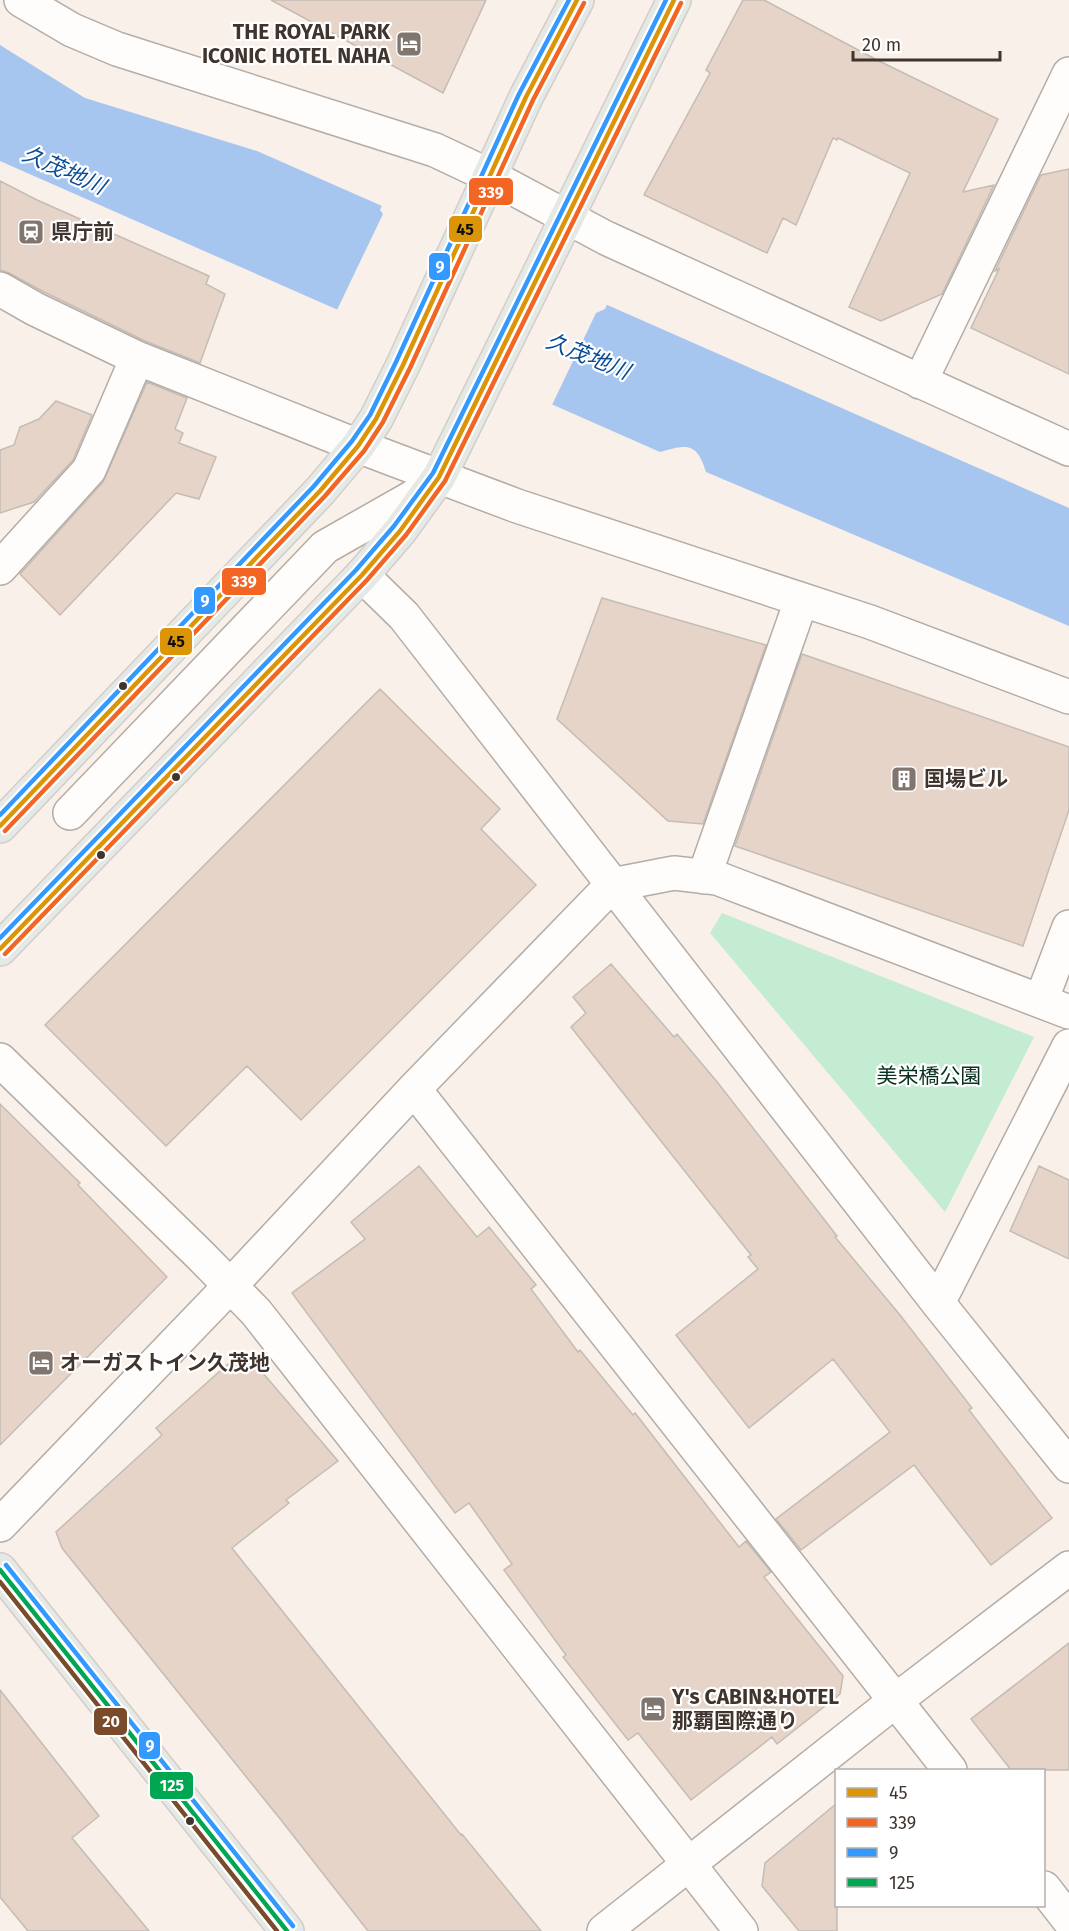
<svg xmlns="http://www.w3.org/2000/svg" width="1069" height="1931" font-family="'Fira Sans','Noto Sans JP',sans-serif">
	<rect width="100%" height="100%" fill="#f9f0e9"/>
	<path fill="#c3ecd2" d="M 722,913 L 1034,1037 L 945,1212 L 710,933 Z"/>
	<path fill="#a6c6f0" d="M 0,45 L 85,98 L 257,151 L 1069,508 L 1069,626 L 706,472 C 697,442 687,444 660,452 L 0,161 Z"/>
	<path fill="#f9f0e9" d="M 383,203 L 608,302 L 605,309 L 596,313 L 551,407 L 336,312 L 383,214 L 380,210 Z"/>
	<path fill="#e5d4c7" stroke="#c4bcb5" stroke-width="1.5" d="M 271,0 L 486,0 L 443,93 Z
		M 743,0 L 764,0 L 877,60 L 998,119 L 963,192 L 994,185 L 942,294 L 881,321 L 849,307 L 910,173 L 838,138 L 837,140 L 833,138 L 796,225 L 783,218 L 767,253 L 644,195 L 710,73 L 706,70 Z
		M 1069,169 L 1069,374 L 971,328 L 999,269 L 995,271 L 1041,175 Z
		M 0,181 L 37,200 L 209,276 L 206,284 L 225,294 L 200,363 L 145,341 L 44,292 L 9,273 L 0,270 Z
		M 147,382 L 187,398 L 175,429 L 183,433 L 179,443 L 216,457 L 199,499 L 176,493 L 60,615 L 20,574 L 103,482 Z
		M 56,401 L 92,415 L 73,460 L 34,502 L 0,513 L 0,450 L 14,445 L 20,427 L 39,419 Z
		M 602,598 L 766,645 L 703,824 L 668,821 L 557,719 Z
		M 802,654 L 1069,747 L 1069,810 L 1023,946 L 735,846 Z
		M 380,689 L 500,809 L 481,829 L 536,885 L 301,1120 L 247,1066 L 166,1146 L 45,1025 Z
		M 611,964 L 674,1037 L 677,1034 L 718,1083 L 837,1236 L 835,1237 L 900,1315 L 972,1408 L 969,1410 L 1052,1518 L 991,1565 L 914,1465 L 801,1550 L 776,1519 L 890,1432 L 833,1359 L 749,1428 L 676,1335 L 758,1269 L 748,1257 L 751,1255 L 571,1027 L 586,1013 L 573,997 Z
		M 0,1104 L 80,1183 L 78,1185 L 167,1277 L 0,1445 Z
		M 419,1166 L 477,1237 L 489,1227 L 536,1285 L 531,1289 L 578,1352 L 580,1350 L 633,1415 L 635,1413 L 739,1547 L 746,1541 L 771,1572 L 764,1577 L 843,1676 L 840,1694 L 777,1744 L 772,1737 L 691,1800 L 638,1733 L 628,1740 L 563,1657 L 566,1655 L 504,1570 L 512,1564 L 469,1503 L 455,1513 L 292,1293 L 365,1239 L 351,1222 Z
		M 1039,1166 L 1069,1180 L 1069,1259 L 1010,1231 Z
		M 250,1358 L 338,1461 L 286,1500 L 289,1503 L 232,1548 L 461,1835 L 462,1834 L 541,1931 L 368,1931 L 281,1820 L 62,1548 L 56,1532 L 162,1435 L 156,1428 L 228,1364 Z
		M 1069,1643 L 1069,1770 L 1011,1770 L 971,1719 Z
		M 0,1690 L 99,1816 L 72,1838 L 149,1931 L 28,1931 L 0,1897 Z
		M 837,1803 L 837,1931 L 799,1931 L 762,1886 L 765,1863 Z"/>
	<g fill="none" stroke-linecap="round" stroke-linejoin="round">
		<defs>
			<path id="minor" d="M 21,0 L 72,30 L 117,49 L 435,150 L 490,176 L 606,238 L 1069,449
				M 0,289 L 35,309 L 137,358 L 358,446 L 517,506 L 870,622 L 1069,697
				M 920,382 L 1069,74
				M 0,568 L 89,470 L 137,358
				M 362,575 L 404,616 L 938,1303 L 1069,1466
				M 70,813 L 325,547 L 413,497 L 436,480
				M 704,877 L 801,601
				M 1041,1001 L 1069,927
				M 0,1060 L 200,1255 L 256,1312 L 741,1931
				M 414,1089 L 950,1770
				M 938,1303 L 1069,1046
				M 0,1525 L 230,1286 L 414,1089 L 612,885 L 674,873 L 717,878 L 1069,1012
				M 1044,1888 L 1069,1920
				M 604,1931 L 895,1701 L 1069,1568"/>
			<path id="major" d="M 0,826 L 320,491 L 358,446 L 376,419 L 403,365 L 526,97 L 577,0
				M 0,949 L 362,575 L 400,531 L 439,477 L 674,0
				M 0,1570 L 287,1931"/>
		</defs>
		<use href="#minor" stroke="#b4aca5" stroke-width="36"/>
		<use href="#major" stroke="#d3cdc9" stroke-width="36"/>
		<use href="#minor" stroke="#fefdfc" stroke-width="33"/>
		<use href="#major" stroke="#e5e9e5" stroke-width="33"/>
		<defs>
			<path id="bus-1" d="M 0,826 L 320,491 L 358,446 L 376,419 L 403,365 L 526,97 L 577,0
				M 0,949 L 362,575 L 400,531 L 439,477 L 674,0"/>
			<path id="bus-2" d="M 5,831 L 325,496 L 364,451 L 383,422 L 410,368 L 533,100 L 584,3
				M 5,954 L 367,580 L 406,535 L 445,481 L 681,3"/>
			<path id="bus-3" d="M 0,815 L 314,486 L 352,441 L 370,415 L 396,362 L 519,94 L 569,0
				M 0,938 L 356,570 L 394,526 L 433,473 L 666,0
				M 6,1565 L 293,1926"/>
			<path id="bus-4" d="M 0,1570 L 287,1931"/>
			<path id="bus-5" d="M 0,1582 L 277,1931"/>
		</defs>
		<use href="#bus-1" stroke="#fff" stroke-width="9"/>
		<use href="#bus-2" stroke="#fff" stroke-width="9"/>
		<use href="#bus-3" stroke="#fff" stroke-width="9"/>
		<use href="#bus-4" stroke="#fff" stroke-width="9"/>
		<use href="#bus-5" stroke="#fff" stroke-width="9"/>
		<use href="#bus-1" stroke="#dc9507" stroke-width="4.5"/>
		<use href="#bus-2" stroke="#f26522" stroke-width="4.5"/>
		<use href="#bus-3" stroke="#39f" stroke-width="4.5"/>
		<use href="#bus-4" stroke="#00a651" stroke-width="4.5"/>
		<use href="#bus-5" stroke="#7a4b2a" stroke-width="4.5"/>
	</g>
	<defs>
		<symbol id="hotel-square" viewBox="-11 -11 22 22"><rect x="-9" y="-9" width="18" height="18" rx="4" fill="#81766f" stroke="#fff"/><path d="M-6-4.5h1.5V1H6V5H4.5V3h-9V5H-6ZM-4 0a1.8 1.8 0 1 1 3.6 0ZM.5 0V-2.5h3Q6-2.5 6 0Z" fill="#fff"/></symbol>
		<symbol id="station-square" viewBox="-11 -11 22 22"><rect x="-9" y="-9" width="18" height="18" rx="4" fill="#81766f" stroke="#fff"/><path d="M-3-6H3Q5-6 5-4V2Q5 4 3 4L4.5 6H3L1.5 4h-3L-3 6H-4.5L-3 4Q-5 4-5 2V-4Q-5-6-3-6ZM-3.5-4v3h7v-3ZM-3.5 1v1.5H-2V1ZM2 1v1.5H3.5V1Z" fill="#fff"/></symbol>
		<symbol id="building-square" viewBox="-11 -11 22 22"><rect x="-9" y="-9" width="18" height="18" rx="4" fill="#81766f" stroke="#fff"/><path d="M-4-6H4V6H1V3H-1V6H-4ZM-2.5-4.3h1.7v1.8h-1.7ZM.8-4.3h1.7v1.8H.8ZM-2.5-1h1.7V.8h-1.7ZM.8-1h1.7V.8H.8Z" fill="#fff"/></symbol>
	</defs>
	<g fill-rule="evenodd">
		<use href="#hotel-square" x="394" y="29" width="30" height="30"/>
		<use href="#station-square" x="16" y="217" width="30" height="30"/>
		<use href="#building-square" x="889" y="764" width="30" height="30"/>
		<use href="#hotel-square" x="26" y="1348" width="30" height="30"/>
		<use href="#hotel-square" x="638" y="1694" width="30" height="30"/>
	</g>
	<g fill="#40352e" stroke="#fff" stroke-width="2">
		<circle cx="123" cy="686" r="5"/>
		<circle cx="176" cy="777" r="5"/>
		<circle cx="101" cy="855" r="5"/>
		<circle cx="190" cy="1821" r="5"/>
	</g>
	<g text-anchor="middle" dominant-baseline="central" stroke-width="4.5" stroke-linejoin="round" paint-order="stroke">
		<g font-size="21" font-weight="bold" fill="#40352e" stroke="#fff" text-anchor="start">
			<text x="390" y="32" text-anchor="end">THE ROYAL PARK<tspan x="390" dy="24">ICONIC HOTEL NAHA</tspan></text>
			<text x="51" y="232">県庁前</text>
			<text x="924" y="779">国場ビル</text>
			<text x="60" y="1363">オーガストイン久茂地</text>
			<text x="672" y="1697">Y's CABIN&amp;HOTEL<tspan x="672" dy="24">那覇国際通り</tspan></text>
		</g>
		<g font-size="21" fill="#093121" stroke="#fff">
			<text x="929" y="1076">美栄橋公園</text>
		</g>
		<g font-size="22" font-style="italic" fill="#0a4d97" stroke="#fff">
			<text transform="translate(64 170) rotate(24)">久茂地川</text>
			<text transform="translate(588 356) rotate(22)">久茂地川</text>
		</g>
	</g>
	<g stroke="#fff" stroke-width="2">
		<rect x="468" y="177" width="46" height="29" rx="6" fill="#f26522"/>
		<rect x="448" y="215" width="35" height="28" rx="6" fill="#dc9507"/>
		<rect x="428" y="252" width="23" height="29" rx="6" fill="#39f"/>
		<rect x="221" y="567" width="46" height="29" rx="6" fill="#f26522"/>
		<rect x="193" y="586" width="23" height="29" rx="6" fill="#39f"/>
		<rect x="159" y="627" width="34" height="29" rx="6" fill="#dc9507"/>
		<rect x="93" y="1707" width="35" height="29" rx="6" fill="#7a4b2a"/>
		<rect x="138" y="1731" width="23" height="29" rx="6" fill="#39f"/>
		<rect x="149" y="1771" width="45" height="29" rx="6" fill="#00a651"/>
	</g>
	<g font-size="16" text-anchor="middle" font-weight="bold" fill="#fff">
		<text x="491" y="198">339</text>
		<text x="440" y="272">9</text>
		<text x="244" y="587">339</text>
		<text x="205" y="606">9</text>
		<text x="111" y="1727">20</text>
		<text x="150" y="1751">9</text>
		<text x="172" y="1791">125</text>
	</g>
	<g font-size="16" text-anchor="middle" font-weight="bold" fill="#111">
		<text x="465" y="235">45</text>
		<text x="176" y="647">45</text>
	</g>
	<rect x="835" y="1769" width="210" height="138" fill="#ffffff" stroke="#b3aeab" stroke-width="1.5"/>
	<rect x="847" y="1788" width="30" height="9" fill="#dc9507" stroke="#b3aeab" stroke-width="1.5"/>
	<text x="889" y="1799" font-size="18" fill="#40352e">45</text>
	<rect x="847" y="1818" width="30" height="9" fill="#f26522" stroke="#b3aeab" stroke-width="1.5"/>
	<text x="889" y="1829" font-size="18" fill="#40352e">339</text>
	<rect x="847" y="1848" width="30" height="9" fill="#3399ff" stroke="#b3aeab" stroke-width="1.5"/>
	<text x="889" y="1859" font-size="18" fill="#40352e">9</text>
	<rect x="847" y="1878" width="30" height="9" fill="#00a651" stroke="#b3aeab" stroke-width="1.5"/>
	<text x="889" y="1889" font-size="18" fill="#40352e">125</text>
	<path d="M853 51v9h147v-9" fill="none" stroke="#40352e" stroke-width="3"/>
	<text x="862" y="51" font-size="18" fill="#40352e" stroke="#ffffff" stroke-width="4.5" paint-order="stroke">20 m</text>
</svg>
